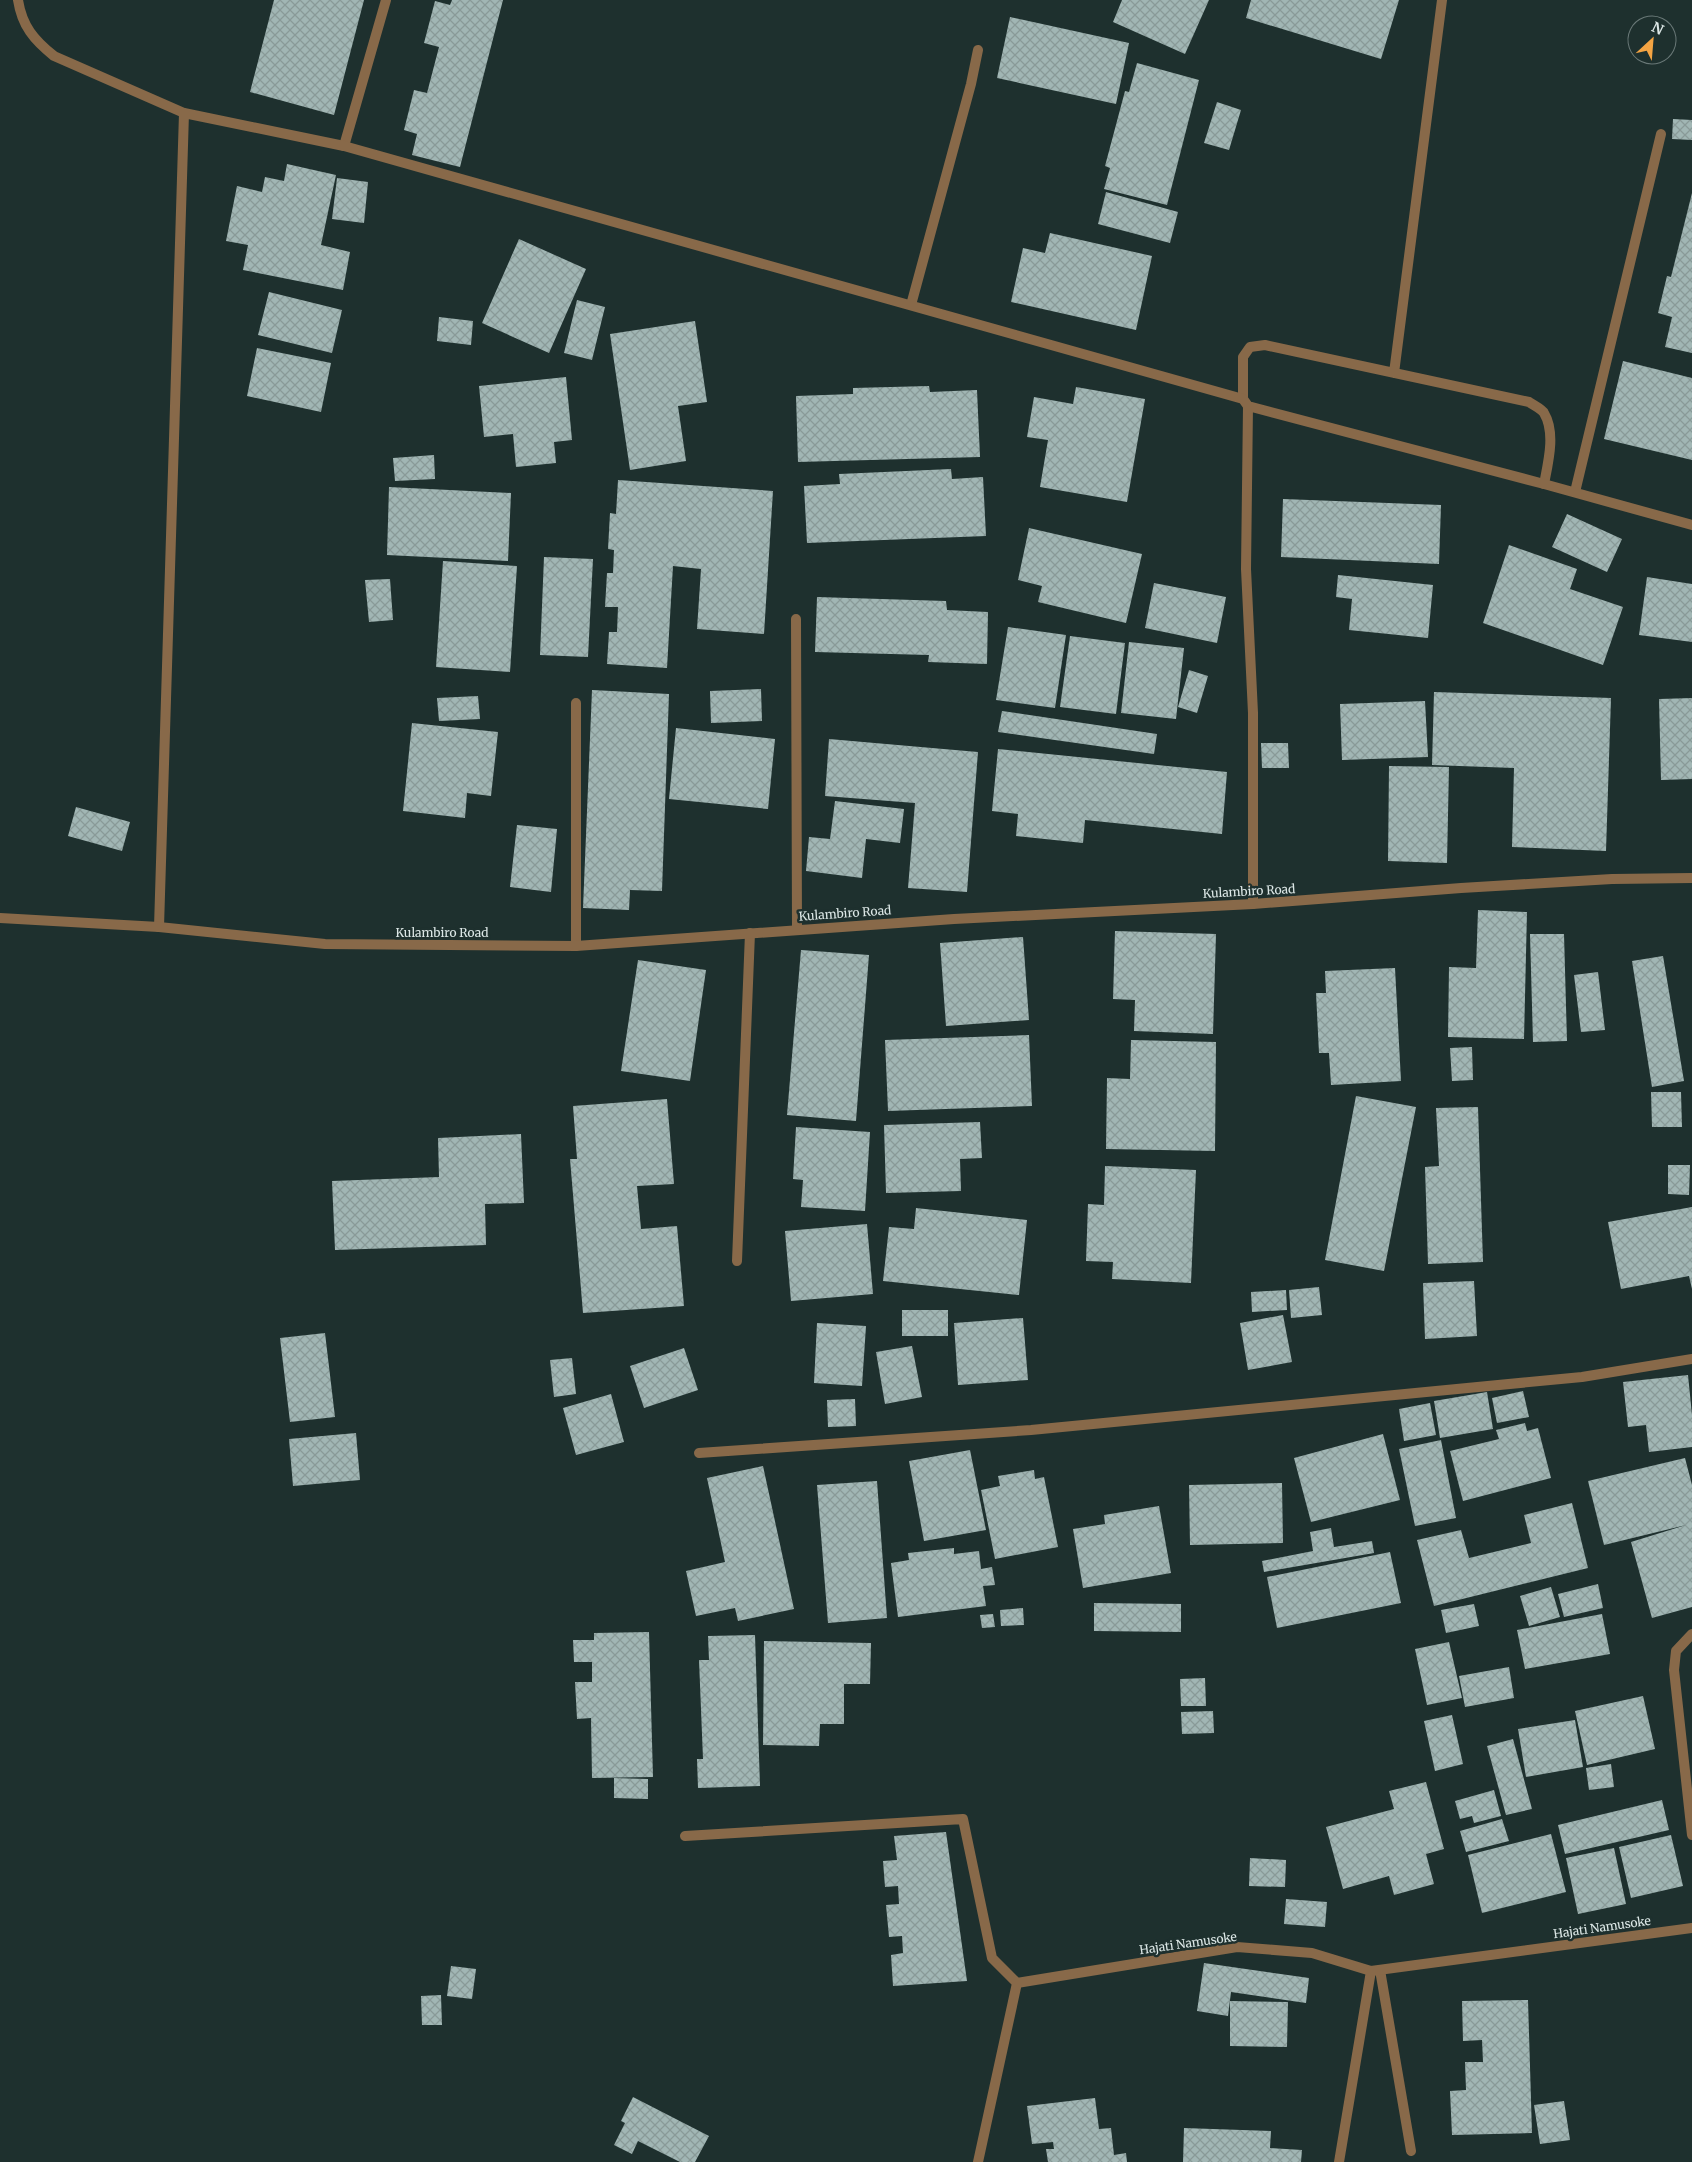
<svg xmlns="http://www.w3.org/2000/svg" width="1692" height="2162" font-family="Merriweather,serif">
	<defs>
		<pattern id="building-cross-hatch" width="8" height="8" patternUnits="userSpaceOnUse" patternTransform="scale(1.25)"><rect width="8" height="8" fill="#a1b6b4"/><path d="M0 0l8 8M0 8l8-8" fill="none" stroke="#899a98"/></pattern>
	</defs>
	<rect width="100%" height="100%" fill="#1e302e"/>
	<path fill="url(#building-cross-hatch)" d="M 274,0 L 364,0 L 334,115 L 250,92 Z
		M 452,0 L 503,0 L 460,167 L 412,155 L 417,134 L 404,130 L 414,90 L 427,93 L 439,47 L 424,43 L 435,1 L 450,5 Z
		M 1122,0 L 1209,0 L 1185,54 L 1113,22 Z
		M 1251,0 L 1399,0 L 1381,59 L 1246,18 Z
		M 1010,17 L 1129,43 L 1116,104 L 997,78 Z
		M 1137,63 L 1199,80 L 1167,205 L 1104,189 L 1110,168 L 1105,166 L 1125,91 L 1129,92 Z
		M 1217,102 L 1241,110 L 1229,150 L 1204,143 Z
		M 1673,119 L 1692,120 L 1692,140 L 1672,139 Z
		M 287,164 L 336,175 L 321,245 L 350,252 L 343,290 L 243,270 L 248,245 L 226,241 L 237,186 L 262,192 L 265,177 L 284,181 Z
		M 337,178 L 368,182 L 364,223 L 332,219 Z
		M 1106,192 L 1178,212 L 1170,243 L 1098,224 Z
		M 1692,193 L 1692,353 L 1665,347 L 1672,317 L 1658,313 L 1667,276 L 1671,277 Z
		M 1050,233 L 1152,256 L 1136,330 L 1011,302 L 1023,248 L 1045,253 Z
		M 519,239 L 586,269 L 549,353 L 482,323 Z
		M 269,292 L 342,310 L 332,353 L 258,335 Z
		M 577,300 L 605,307 L 592,360 L 564,353 Z
		M 439,317 L 473,321 L 471,345 L 437,341 Z
		M 695,321 L 707,402 L 678,406 L 686,461 L 630,470 L 610,334 Z
		M 257,348 L 331,363 L 321,412 L 247,396 Z
		M 1623,361 L 1692,378 L 1692,460 L 1604,439 Z
		M 566,377 L 572,440 L 554,442 L 556,463 L 516,467 L 513,434 L 484,437 L 479,386 Z
		M 929,386 L 930,392 L 977,390 L 980,457 L 798,462 L 796,396 L 853,394 L 853,388 Z
		M 1076,387 L 1145,399 L 1127,502 L 1040,487 L 1048,440 L 1027,437 L 1034,397 L 1073,404 Z
		M 434,455 L 435,479 L 395,481 L 393,458 Z
		M 951,469 L 952,479 L 983,477 L 986,536 L 807,543 L 804,486 L 840,484 L 839,474 Z
		M 618,480 L 773,491 L 764,634 L 697,629 L 701,569 L 673,566 L 667,668 L 607,664 L 609,632 L 617,632 L 618,607 L 605,607 L 607,573 L 613,573 L 614,550 L 608,549 L 610,513 L 616,514 Z
		M 389,487 L 511,493 L 508,561 L 387,555 Z
		M 1283,499 L 1441,505 L 1439,564 L 1281,557 Z
		M 1567,514 L 1622,539 L 1607,572 L 1552,547 Z
		M 1029,528 L 1142,554 L 1126,623 L 1038,602 L 1042,586 L 1018,580 Z
		M 1509,545 L 1577,569 L 1570,589 L 1623,607 L 1603,665 L 1483,623 Z
		M 544,557 L 593,559 L 588,657 L 540,655 Z
		M 443,561 L 517,566 L 510,672 L 436,667 Z
		M 1338,575 L 1433,585 L 1428,638 L 1349,630 L 1352,599 L 1336,597 Z
		M 1647,577 L 1692,584 L 1692,642 L 1639,635 Z
		M 390,579 L 393,620 L 369,622 L 365,580 Z
		M 1154,583 L 1226,597 L 1217,643 L 1145,628 Z
		M 817,597 L 946,601 L 947,610 L 988,612 L 987,664 L 928,662 L 929,655 L 815,652 Z
		M 1008,627 L 1066,635 L 1055,708 L 996,700 Z
		M 1070,636 L 1125,643 L 1116,714 L 1060,707 Z
		M 1129,642 L 1184,648 L 1176,719 L 1121,713 Z
		M 1189,670 L 1208,676 L 1197,713 L 1178,707 Z
		M 761,689 L 762,721 L 711,723 L 710,691 Z
		M 592,690 L 669,694 L 662,891 L 630,890 L 629,910 L 583,908 Z
		M 1434,692 L 1611,698 L 1606,851 L 1512,847 L 1514,768 L 1432,765 Z
		M 478,696 L 480,719 L 439,721 L 437,698 Z
		M 1692,698 L 1692,779 L 1661,780 L 1659,699 Z
		M 1425,701 L 1428,757 L 1342,760 L 1340,704 Z
		M 1002,711 L 1157,734 L 1154,754 L 998,732 Z
		M 412,723 L 498,732 L 491,796 L 467,793 L 465,818 L 403,811 Z
		M 676,728 L 775,739 L 768,809 L 669,799 Z
		M 829,739 L 978,752 L 967,892 L 908,888 L 915,803 L 825,796 Z
		M 1261,743 L 1288,743 L 1289,768 L 1262,768 Z
		M 998,749 L 1227,772 L 1222,834 L 1085,820 L 1083,843 L 1016,836 L 1018,814 L 992,811 Z
		M 1389,766 L 1449,767 L 1447,863 L 1388,861 Z
		M 835,801 L 904,809 L 900,843 L 866,839 L 862,878 L 806,871 L 809,837 L 830,839 Z
		M 76,807 L 130,822 L 122,851 L 68,836 Z
		M 517,825 L 557,829 L 551,892 L 510,887 Z
		M 1478,910 L 1527,912 L 1524,1039 L 1448,1037 L 1449,967 L 1476,968 Z
		M 1115,931 L 1216,934 L 1213,1034 L 1134,1031 L 1135,1000 L 1113,999 Z
		M 1530,934 L 1564,934 L 1567,1041 L 1533,1042 Z
		M 1023,937 L 1029,1020 L 946,1026 L 940,943 Z
		M 801,950 L 869,955 L 856,1121 L 787,1115 Z
		M 1663,956 L 1684,1081 L 1652,1087 L 1632,961 Z
		M 638,960 L 706,970 L 690,1081 L 621,1071 Z
		M 1395,968 L 1401,1081 L 1331,1085 L 1329,1053 L 1319,1053 L 1316,993 L 1326,993 L 1325,971 Z
		M 1598,972 L 1605,1030 L 1581,1032 L 1574,975 Z
		M 1029,1035 L 1032,1106 L 888,1111 L 885,1040 Z
		M 1131,1040 L 1216,1042 L 1215,1151 L 1106,1149 L 1107,1078 L 1130,1079 Z
		M 1472,1047 L 1473,1080 L 1452,1081 L 1450,1048 Z
		M 1651,1092 L 1681,1092 L 1682,1127 L 1652,1127 Z
		M 1356,1096 L 1416,1107 L 1384,1271 L 1325,1260 Z
		M 667,1099 L 674,1184 L 637,1186 L 641,1229 L 677,1226 L 684,1306 L 583,1313 L 570,1159 L 577,1159 L 573,1106 Z
		M 1478,1107 L 1483,1262 L 1428,1264 L 1425,1167 L 1439,1166 L 1436,1108 Z
		M 980,1122 L 982,1158 L 960,1159 L 961,1191 L 886,1193 L 884,1125 Z
		M 796,1127 L 870,1132 L 865,1211 L 801,1207 L 803,1180 L 793,1179 Z
		M 521,1134 L 524,1203 L 485,1204 L 486,1245 L 335,1250 L 332,1181 L 439,1177 L 438,1138 Z
		M 1668,1165 L 1690,1165 L 1689,1195 L 1668,1194 Z
		M 1105,1166 L 1196,1170 L 1191,1283 L 1112,1279 L 1113,1262 L 1086,1261 L 1088,1204 L 1104,1205 Z
		M 1692,1207 L 1692,1289 L 1689,1276 L 1621,1289 L 1608,1222 Z
		M 916,1208 L 1027,1220 L 1019,1295 L 883,1281 L 889,1227 L 914,1229 Z
		M 867,1224 L 873,1294 L 791,1301 L 785,1231 Z
		M 1474,1281 L 1477,1336 L 1425,1339 L 1423,1283 Z
		M 1319,1287 L 1322,1315 L 1291,1318 L 1289,1290 Z
		M 1286,1290 L 1287,1310 L 1252,1312 L 1251,1292 Z
		M 902,1310 L 948,1310 L 948,1336 L 902,1336 Z
		M 1283,1315 L 1292,1362 L 1248,1370 L 1240,1323 Z
		M 1023,1318 L 1028,1380 L 958,1385 L 954,1323 Z
		M 817,1323 L 866,1326 L 862,1386 L 814,1383 Z
		M 325,1333 L 335,1417 L 290,1422 L 280,1338 Z
		M 912,1346 L 922,1397 L 885,1404 L 876,1352 Z
		M 684,1348 L 698,1390 L 644,1408 L 630,1366 Z
		M 572,1358 L 576,1394 L 554,1397 L 550,1360 Z
		M 1688,1375 L 1692,1415 L 1692,1447 L 1649,1452 L 1646,1425 L 1628,1427 L 1623,1382 Z
		M 1523,1391 L 1529,1417 L 1497,1423 L 1492,1398 Z
		M 1487,1392 L 1493,1429 L 1440,1438 L 1434,1401 Z
		M 611,1394 L 624,1442 L 576,1455 L 563,1408 Z
		M 855,1399 L 856,1426 L 828,1427 L 827,1400 Z
		M 1430,1403 L 1436,1435 L 1404,1441 L 1399,1409 Z
		M 1525,1423 L 1527,1431 L 1538,1428 L 1551,1478 L 1463,1501 L 1450,1451 L 1499,1439 L 1496,1430 Z
		M 356,1433 L 360,1480 L 293,1486 L 289,1439 Z
		M 1383,1434 L 1400,1500 L 1311,1522 L 1294,1458 Z
		M 1441,1440 L 1456,1518 L 1415,1526 L 1399,1449 Z
		M 970,1450 L 986,1530 L 924,1541 L 909,1461 Z
		M 1685,1458 L 1692,1485 L 1692,1607 L 1652,1618 L 1631,1542 L 1686,1525 L 1604,1545 L 1588,1481 Z
		M 763,1466 L 794,1609 L 738,1621 L 735,1608 L 696,1616 L 686,1571 L 725,1562 L 707,1478 Z
		M 1034,1470 L 1035,1479 L 1044,1477 L 1058,1547 L 995,1559 L 981,1490 L 1000,1486 L 998,1476 Z
		M 877,1481 L 887,1618 L 828,1623 L 817,1485 Z
		M 1282,1483 L 1283,1543 L 1190,1545 L 1189,1485 Z
		M 1572,1503 L 1588,1568 L 1434,1606 L 1417,1540 L 1461,1530 L 1469,1558 L 1531,1543 L 1524,1515 Z
		M 1159,1506 L 1171,1573 L 1083,1588 L 1073,1529 L 1105,1524 L 1104,1515 Z
		M 1331,1528 L 1334,1547 L 1372,1541 L 1374,1553 L 1264,1572 L 1262,1561 L 1313,1551 L 1310,1532 Z
		M 954,1548 L 954,1554 L 979,1551 L 981,1569 L 992,1567 L 995,1585 L 983,1586 L 986,1606 L 898,1617 L 891,1563 L 909,1560 L 908,1553 Z
		M 1390,1552 L 1401,1603 L 1277,1628 L 1267,1577 Z
		M 1598,1584 L 1603,1608 L 1564,1617 L 1558,1594 Z
		M 1551,1587 L 1560,1617 L 1529,1626 L 1520,1596 Z
		M 1094,1603 L 1181,1604 L 1181,1632 L 1094,1631 Z
		M 1474,1604 L 1479,1626 L 1446,1633 L 1441,1610 Z
		M 1023,1608 L 1024,1625 L 1001,1626 L 1000,1610 Z
		M 993,1614 L 995,1627 L 982,1628 L 980,1615 Z
		M 1602,1614 L 1610,1654 L 1525,1669 L 1517,1630 Z
		M 649,1632 L 653,1777 L 592,1778 L 591,1718 L 577,1719 L 575,1682 L 592,1682 L 592,1662 L 574,1662 L 573,1640 L 594,1640 L 594,1633 Z
		M 755,1635 L 760,1786 L 698,1788 L 697,1759 L 703,1759 L 699,1660 L 709,1660 L 708,1636 Z
		M 764,1641 L 871,1643 L 870,1684 L 844,1684 L 844,1724 L 820,1724 L 819,1746 L 763,1745 Z
		M 1449,1642 L 1462,1698 L 1427,1705 L 1415,1649 Z
		M 1509,1667 L 1514,1698 L 1465,1707 L 1459,1676 Z
		M 1205,1678 L 1206,1706 L 1181,1706 L 1180,1679 Z
		M 1643,1696 L 1655,1749 L 1587,1765 L 1575,1711 Z
		M 1213,1711 L 1214,1733 L 1182,1734 L 1181,1712 Z
		M 1452,1715 L 1463,1764 L 1435,1771 L 1424,1721 Z
		M 1575,1720 L 1583,1767 L 1526,1777 L 1518,1729 Z
		M 1513,1739 L 1532,1809 L 1506,1815 L 1487,1746 Z
		M 1611,1764 L 1614,1787 L 1589,1790 L 1586,1768 Z
		M 614,1778 L 648,1779 L 648,1799 L 614,1798 Z
		M 1426,1782 L 1444,1849 L 1426,1854 L 1434,1884 L 1394,1895 L 1389,1876 L 1343,1889 L 1326,1827 L 1394,1809 L 1389,1791 Z
		M 1494,1790 L 1501,1816 L 1474,1823 L 1472,1816 L 1460,1819 L 1455,1801 Z
		M 1662,1800 L 1669,1830 L 1565,1854 L 1558,1825 Z
		M 1502,1819 L 1509,1841 L 1466,1852 L 1460,1831 Z
		M 946,1832 L 967,1981 L 893,1986 L 891,1955 L 903,1953 L 902,1936 L 889,1937 L 886,1905 L 899,1904 L 898,1886 L 885,1887 L 883,1861 L 897,1860 L 894,1836 Z
		M 1551,1834 L 1566,1892 L 1482,1913 L 1468,1855 Z
		M 1671,1835 L 1683,1886 L 1631,1898 L 1619,1847 Z
		M 1614,1848 L 1626,1904 L 1578,1914 L 1566,1858 Z
		M 1250,1858 L 1286,1860 L 1285,1887 L 1249,1886 Z
		M 1286,1899 L 1327,1902 L 1325,1927 L 1284,1924 Z
		M 1204,1963 L 1309,1978 L 1306,2003 L 1231,1992 L 1228,2016 L 1197,2011 Z
		M 451,1966 L 476,1969 L 472,1999 L 447,1996 Z
		M 441,1995 L 442,2025 L 422,2025 L 421,1996 Z
		M 1528,2000 L 1532,2133 L 1452,2135 L 1450,2091 L 1466,2090 L 1465,2062 L 1483,2062 L 1482,2040 L 1463,2041 L 1462,2001 Z
		M 1230,2001 L 1288,2002 L 1287,2047 L 1230,2046 Z
		M 633,2097 L 709,2136 L 695,2162 L 680,2162 L 638,2141 L 632,2154 L 614,2145 L 625,2123 L 621,2121 Z
		M 1095,2098 L 1099,2129 L 1111,2128 L 1114,2155 L 1126,2153 L 1127,2162 L 1048,2162 L 1046,2149 L 1054,2149 L 1053,2142 L 1032,2144 L 1027,2106 Z
		M 1564,2101 L 1570,2140 L 1540,2144 L 1534,2105 Z
		M 1184,2128 L 1271,2131 L 1270,2148 L 1302,2150 L 1301,2162 L 1183,2162 Z"/>
	<g fill="none" stroke-linecap="round" stroke-linejoin="round">
		<path stroke="#886949" stroke-width="10" d="M 344,146 L 386,0
			M 1394,373 L 1442,0
			M 1243,399 L 1243,357 L 1250,347 L 1265,345 L 1529,402 C 1533,405 1542,409 1544,413 C 1556,433 1548,463 1544,484
			M 796,619 L 797,929
			M 576,703 L 576,946
			M 737,1261 L 750,933
			M 1380,1970 L 1411,2151
			M 1339,2162 L 1371,1971"/>
		<path stroke="#886949" stroke-width="10" d="M 18,0 C 22,26 34,40 54,56 L 184,113 L 344,146 L 1243,399 L 1248,406 L 1544,484 L 1692,525
			M 911,305 L 971,84 L 978,50
			M 1248,406 L 1246,569 L 1253,713 L 1253,904
			M 1575,492 L 1661,134
			M 159,927 L 184,113
			M 699,1453 L 1031,1430 L 1582,1377 L 1692,1359
			M 1692,1634 L 1676,1651 L 1674,1670 L 1692,1835
			M 685,1836 L 963,1819 L 992,1958 L 1017,1983
			M 978,2162 L 1017,1983 L 1237,1947 L 1312,1953 L 1371,1971 L 1692,1928"/>
		<path stroke="#886949" stroke-width="10" d="M 0,918 L 159,927 L 325,944 L 576,946 L 954,919 L 1253,904 L 1461,888 L 1612,879 L 1692,878"/>
	</g>
	<g text-anchor="middle" dominant-baseline="central" stroke-width="5" stroke-linejoin="round" paint-order="stroke">
		<g font-size="12" fill="#dce7e6" stroke="#1e302e">
			<text transform="translate(1249 891) rotate(-3)">Kulambiro Road</text>
			<text transform="translate(845 913) rotate(-4)">Kulambiro Road</text>
			<text x="442" y="932">Kulambiro Road</text>
			<text transform="translate(1602 1927) rotate(-8)">Hajati Namusoke</text>
			<text transform="translate(1188 1943) rotate(-8)">Hajati Namusoke</text>
		</g>
	</g>
	<g transform="translate(1652 40) rotate(26)"><circle r="24" fill="#1e302e" stroke="#6a7978"/>
	<path d="M0-4L9 19L0 12L-9 19Z" fill="#f4a443"/>
	<text y="-8" font-size="14" font-weight="bold" text-anchor="middle" fill="#dce7e6">N</text>
	</g>
</svg>
